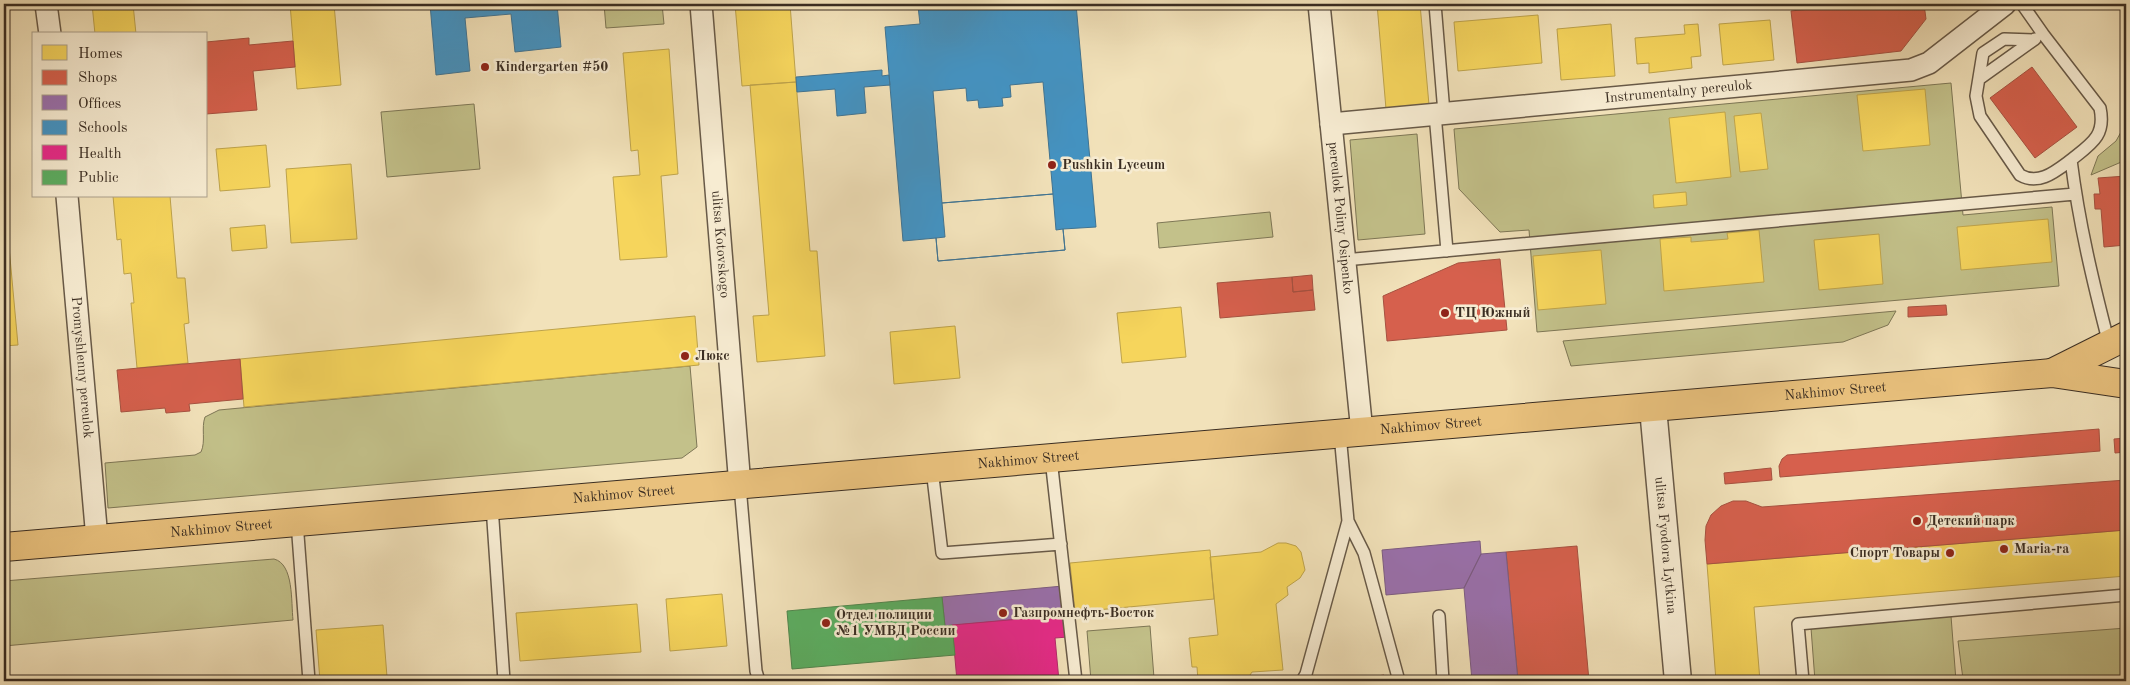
<svg xmlns="http://www.w3.org/2000/svg" width="2130" height="685" font-family="'Old Standard TT',serif">
	<rect width="100%" height="100%" fill="#f2e2ba"/>
	<filter id="stains"><feTurbulence type="fractalNoise" baseFrequency=".004" numOctaves="4"/><feColorMatrix values="0 0 0 0 .2 0 0 0 0 .09 0 0 0 0 .02 0 0 0 .5 -.17"/></filter>
	<radialGradient id="worn" r=".72"><stop offset=".6" stop-color="#630" stop-opacity="0"/><stop offset="1" stop-color="#630" stop-opacity=".3"/></radialGradient>
	<path fill="#c3c18a" stroke="#7e7756" d="M 604,4 L 662,4 L 664,24 L 606,28 Z
		M 1951,83 L 1963,215 L 2052,207 L 2059,286 L 1537,332 L 1529,230 L 1500,232 L 1459,189 L 1454,129 Z
		M 474,104 L 480,169 L 387,177 L 381,112 Z
		M 2126,123 L 2126,160 L 2091,175 L 2098,156 L 2116,141 Z
		M 1417,134 L 1425,234 L 1358,240 L 1350,140 Z
		M 1270,212 L 1273,237 L 1159,248 L 1157,223 Z
		M 1896,311 L 1888,325 L 1843,342 L 1571,366 L 1563,341 Z
		M 690,366 L 697,447 L 682,458 L 108,508 L 105,463 L 195,455 L 201,452 C 206,441 201,428 205,417 L 219,410 Z
		M 274,559 C 294,564 291,602 293,620 L 4,646 L 4,581 Z
		M 1951,616 L 1956,681 L 1815,681 L 1811,628 Z
		M 1150,626 L 1154,678 L 1091,681 L 1087,631 Z
		M 2126,628 L 2126,681 L 1976,681 L 1963,679 L 1958,641 Z"/>
	<path fill="#f6d55c" stroke="#bea34b" d="M 92,4 L 133,4 L 136,34 L 95,34 Z
		M 290,4 L 334,4 L 341,85 L 297,89 Z
		M 735,4 L 790,4 L 796,82 L 742,86 Z
		M 1377,4 L 1420,4 L 1429,105 L 1386,109 Z
		M 1538,15 L 1542,63 L 1458,71 L 1454,22 Z
		M 1770,20 L 1774,60 L 1723,65 L 1719,24 Z
		M 1611,24 L 1615,76 L 1561,80 L 1557,29 Z
		M 1698,24 L 1701,56 L 1691,57 L 1692,68 L 1649,73 L 1649,63 L 1637,64 L 1635,38 L 1685,34 L 1684,25 Z
		M 669,49 L 678,174 L 661,176 L 667,257 L 620,260 L 613,177 L 640,175 L 638,150 L 631,151 L 623,53 Z
		M 796,82 L 810,251 L 817,251 L 825,356 L 757,362 L 753,316 L 769,315 L 750,85 Z
		M 1925,89 L 1930,145 L 1863,151 L 1857,95 Z
		M 1725,112 L 1731,177 L 1676,183 L 1669,118 Z
		M 1761,113 L 1768,169 L 1740,172 L 1734,116 Z
		M 266,145 L 270,187 L 220,191 L 216,149 Z
		M 351,164 L 357,239 L 291,243 L 286,169 Z
		M 4,192 L 18,345 L 4,346 Z
		M 1686,192 L 1687,205 L 1654,208 L 1653,195 Z
		M 113,196 L 170,196 L 177,278 L 185,278 L 189,323 L 184,324 L 188,363 L 137,368 L 131,303 L 134,303 L 131,273 L 124,274 L 121,239 L 117,240 Z
		M 2048,219 L 2052,262 L 1961,270 L 1957,227 Z
		M 265,225 L 267,248 L 232,251 L 230,228 Z
		M 1759,230 L 1764,282 L 1664,291 L 1660,239 L 1691,237 L 1691,242 L 1728,239 L 1727,233 Z
		M 1879,234 L 1883,284 L 1819,290 L 1814,240 Z
		M 1601,250 L 1606,304 L 1538,310 L 1533,256 Z
		M 1181,307 L 1186,357 L 1122,363 L 1117,313 Z
		M 695,316 L 699,365 L 244,407 L 240,359 Z
		M 955,326 L 960,378 L 894,384 L 890,332 Z
		M 2126,530 L 2126,576 L 1754,607 L 1760,681 L 1716,681 L 1707,564 Z
		M 1278,543 L 1286,543 L 1296,546 L 1301,552 L 1305,570 L 1300,578 L 1287,587 L 1288,595 L 1276,604 L 1283,670 L 1252,672 L 1246,681 L 1198,681 L 1197,667 L 1192,667 L 1189,638 L 1218,635 L 1210,557 L 1261,552 Z
		M 1210,550 L 1214,599 L 1075,612 L 1070,563 Z
		M 722,594 L 727,646 L 670,651 L 666,599 Z
		M 637,604 L 641,652 L 520,661 L 516,613 Z
		M 383,625 L 387,677 L 320,681 L 316,630 Z"/>
	<path fill="#d6604d" stroke="#a75140" d="M 1856,4 L 1924,4 L 1926,19 L 1901,51 L 1797,63 L 1791,11 Z
		M 249,38 L 249,45 L 293,41 L 295,67 L 253,71 L 257,110 L 206,114 L 206,42 Z
		M 2032,67 L 2077,127 L 2035,158 L 1990,98 Z
		M 2126,176 L 2126,245 L 2104,247 L 2101,209 L 2095,209 L 2094,194 L 2100,194 L 2098,178 Z
		M 1500,259 L 1507,330 L 1387,341 L 1383,296 L 1458,263 Z
		M 1312,275 L 1313,290 L 1293,292 L 1292,277 Z
		M 1292,277 L 1293,292 L 1313,290 L 1315,310 L 1220,318 L 1217,283 Z
		M 1946,305 L 1947,315 L 1908,317 L 1908,307 Z
		M 240,359 L 243,399 L 189,404 L 190,411 L 166,413 L 165,408 L 121,412 L 117,370 Z
		M 2099,429 L 2100,451 L 1780,477 L 1779,466 L 1782,459 L 1787,455 Z
		M 2126,438 L 2126,452 L 2115,453 L 2114,439 Z
		M 1771,468 L 1772,480 L 1725,484 L 1724,473 Z
		M 2126,480 L 2126,530 L 1707,564 L 1705,540 L 1706,526 L 1711,515 L 1721,506 L 1733,501 L 1746,501 L 1762,507 Z
		M 1577,546 L 1589,681 L 1518,681 L 1506,552 Z
		M 1384,675 L 1385,681 L 1370,681 L 1370,677 Z"/>
	<path fill="#9970ab" stroke="#7c5c82" d="M 1480,541 L 1481,554 L 1464,588 L 1386,595 L 1382,550 Z
		M 1506,552 L 1518,681 L 1472,681 L 1464,588 L 1481,554 Z
		M 1063,586 L 1066,615 L 945,626 L 942,597 Z"/>
	<path fill="#4393c3" stroke="#407493" fill-rule="evenodd" d="M 430,4 L 557,4 L 561,47 L 515,52 L 511,14 L 465,18 L 470,71 L 436,75 Z
		M 944,4 L 1076,4 L 1096,227 L 1063,229 L 1065,250 L 938,261 L 936,238 L 903,241 L 885,27 L 920,24 L 918,6 ZM 1043,82 L 1053,194 L 942,203 L 933,91 L 966,88 L 967,101 L 978,100 L 979,108 L 1003,106 L 1002,98 L 1011,97 L 1010,85 Z
		M 882,70 L 882,76 L 889,75 L 890,85 L 864,87 L 866,113 L 837,116 L 835,89 L 797,92 L 796,77 Z
		M 1053,194 L 1056,230 L 1063,229 L 1065,250 L 938,261 L 936,238 L 945,237 L 942,203 Z"/>
	<path fill="#e7298a" stroke="#b32a6b" d="M 1066,615 L 1068,637 L 1055,638 L 1059,681 L 957,681 L 952,625 Z"/>
	<path fill="#5aae61" stroke="#50874e" d="M 942,597 L 945,626 L 952,625 L 955,655 L 792,669 L 787,611 Z"/>
	<g fill="none" stroke-linecap="round" stroke-linejoin="round">
		<defs>
			<path id="service" d="M 1435,4 L 1444,113
				M 2022,4 L 2043,34 L 2100,108 C 2106,136 2091,144 2071,160 C 2079,224 2093,282 2109,344
				M 2034,40 L 2004,39 L 1983,53 L 1976,96 L 1980,116 L 2020,175 C 2039,186 2056,171 2071,160
				M 1979,79 L 2035,39
				M 1435,114 L 1447,251
				M 1344,260 L 2075,194
				M 1340,434 L 1348,521 L 1364,553 L 1399,681
				M 1051,459 L 1076,681
				M 932,469 L 942,553 L 1061,544
				M 740,486 L 756,671 L 759,681
				M 492,506 L 504,681
				M 297,522 L 309,681
				M 1439,616 L 1443,681
				M 1302,681 L 1306,674 L 1348,521
				M 1803,681 L 1798,624 L 2126,595"/>
			<g id="minor">
				<path d="M 46,4 L 50,34"/>
				<path id="s1" d="M 701,4 L 740,486"/>
				<path id="s2" d="M 1319,4 L 1362,432"/>
				<path id="s3" d="M 1331,124 L 1911,70 L 1929,63 L 2005,4"/>
				<path id="s4" d="M 67,196 L 97,539"/>
			</g>
			<g id="tertiary">
				<path id="s5" d="M 1653,408 L 1678,681"/>
			</g>
			<g id="primary">
				<path d="M 2052,373 L 2126,336"/>
				<path id="s6" d="M 4,547 L 2052,373 L 2126,384"/>
			</g>
		</defs>
		<use href="#service" stroke="#685a48" stroke-width="14"/>
		<use href="#minor" stroke="#685a48" stroke-width="24"/>
		<use href="#tertiary" stroke="#685a48" stroke-width="29"/>
		<use href="#primary" stroke="#3a2d22" stroke-width="30"/>
		<use href="#service" stroke="#f7ecd2" stroke-width="11"/>
		<use href="#minor" stroke="#f7ecd2" stroke-width="21"/>
		<use href="#tertiary" stroke="#f7ecd2" stroke-width="26"/>
		<use href="#primary" stroke="#e9c17d" stroke-width="28"/>
	</g>
	<g fill="#8f2418" stroke="#f7ecd2" stroke-width="2">
		<circle cx="485" cy="67" r="5"/>
		<circle cx="1052" cy="165" r="5"/>
		<circle cx="1445" cy="313" r="5"/>
		<circle cx="685" cy="356" r="5"/>
		<circle cx="1917" cy="521" r="5"/>
		<circle cx="2004" cy="549" r="5"/>
		<circle cx="1950" cy="553" r="5"/>
		<circle cx="1003" cy="613" r="5"/>
		<circle cx="826" cy="623" r="5"/>
	</g>
	<g text-anchor="middle" dominant-baseline="central" stroke-width="5" stroke-linejoin="round" paint-order="stroke">
		<g font-size="14" font-weight="bold" fill="#3a2d22" stroke="#f7ecd2" text-anchor="start">
			<text x="495" y="67">Kindergarten #50</text>
			<text x="1062" y="165">Pushkin Lyceum</text>
			<text x="1455" y="313">ТЦ Южный</text>
			<text x="695" y="356">Люкс</text>
			<text x="1927" y="521">Детский парк</text>
			<text x="2014" y="549">Maria-ra</text>
			<text x="1940" y="553" text-anchor="end">Спорт Товары</text>
			<text x="1013" y="613">Газпромнефть-Восток</text>
			<text x="836" y="615">Отдел полиции<tspan x="836" dy="16">№1 УМВД России</tspan></text>
		</g>
		<g font-size="14" fill="#3a2d22" stroke="#f7ecd2">
			<text stroke="none"><textPath href="#s3" startOffset="349">Instrumentalny pereulok</textPath></text>
			<text stroke="none"><textPath href="#s2" startOffset="215">pereulok Poliny Osipenko</textPath></text>
			<text stroke="none"><textPath href="#s1" startOffset="241">ulitsa Kotovskogo</textPath></text>
			<text stroke="none"><textPath href="#s4" startOffset="172">Promyshlenny pereulok</textPath></text>
			<text stroke="none"><textPath href="#s6" startOffset="1838">Nakhimov Street</textPath></text>
			<text stroke="none"><textPath href="#s6" startOffset="1432">Nakhimov Street</textPath></text>
			<text stroke="none"><textPath href="#s6" startOffset="1028">Nakhimov Street</textPath></text>
			<text stroke="none"><textPath href="#s6" startOffset="622">Nakhimov Street</textPath></text>
			<text stroke="none"><textPath href="#s6" startOffset="218">Nakhimov Street</textPath></text>
			<text stroke="none"><textPath href="#s5" startOffset="138">ulitsa Fyodora Lytkina</textPath></text>
		</g>
	</g>
	<rect width="2130" height="685" fill="none" stroke="#f2e2ba" stroke-width="20"/>
	<rect x="5" y="5" width="2120" height="675" fill="none" stroke="#3a2d22" stroke-width="2.5"/>
	<rect x="10" y="10" width="2110" height="665" fill="none" stroke="#3a2d22"/>
	<rect x="32" y="32" width="175" height="165" fill="#f7ecd2" stroke="#aba08c"/>
	<rect x="42" y="45" width="25" height="15" fill="#f6d55c" stroke="#aba08c"/>
	<text x="78" y="58" font-size="15" fill="#3a2d22">Homes</text>
	<rect x="42" y="70" width="25" height="15" fill="#d6604d" stroke="#aba08c"/>
	<text x="78" y="82" font-size="15" fill="#3a2d22">Shops</text>
	<rect x="42" y="95" width="25" height="15" fill="#9970ab" stroke="#aba08c"/>
	<text x="78" y="108" font-size="15" fill="#3a2d22">Offices</text>
	<rect x="42" y="120" width="25" height="15" fill="#4393c3" stroke="#aba08c"/>
	<text x="78" y="132" font-size="15" fill="#3a2d22">Schools</text>
	<rect x="42" y="145" width="25" height="15" fill="#e7298a" stroke="#aba08c"/>
	<text x="78" y="158" font-size="15" fill="#3a2d22">Health</text>
	<rect x="42" y="170" width="25" height="15" fill="#5aae61" stroke="#aba08c"/>
	<text x="78" y="182" font-size="15" fill="#3a2d22">Public</text>
	<rect width="100%" height="100%" filter="url(#stains)"/>
	<rect width="100%" height="100%" fill="url(#worn)"/>
</svg>
